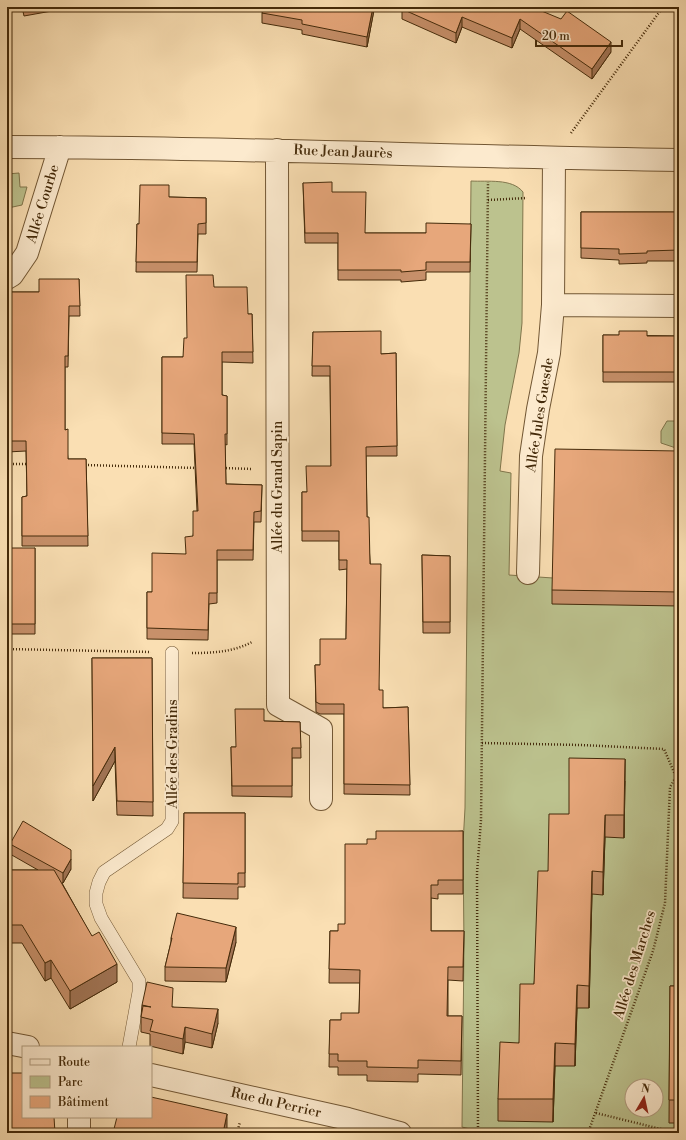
<svg xmlns="http://www.w3.org/2000/svg" width="686" height="1140" font-family="'Libre Bodoni',serif">
	<rect width="100%" height="100%" fill="#fadfb3"/>
	<filter id="stains"><feTurbulence type="fractalNoise" baseFrequency=".005" numOctaves="4"/><feColorMatrix values="0 0 0 0 .2 0 0 0 0 .09 0 0 0 0 .02 0 0 0 .5 -.17"/></filter>
	<radialGradient id="worn" r=".72"><stop offset=".6" stop-color="#630" stop-opacity="0"/><stop offset="1" stop-color="#630" stop-opacity=".3"/></radialGradient>
	<path fill="#bcc28e" stroke="#80764c" fill-rule="evenodd" d="M 19,173 L 20,187 L 27,187 L 22,205 L 8,208 L 7,210 L 7,174 Z
		M 471,181 C 487,182 512,178 523,192 L 522,323 L 519,353 L 505,425 L 500,471 L 511,473 L 509,575 L 553,578 L 679,606 L 679,1133 L 486,1133 L 462,1127 L 464,945 L 463,844 L 465,808 ZM 632,1086 L 656,1086 L 656,1110 L 632,1110 Z
		M 667,421 L 679,421 L 679,448 L 676,448 L 661,443 L 661,431 Z"/>
	<g fill="none" stroke-linecap="round" stroke-linejoin="round">
		<defs>
			<path id="lane" d="M 129,1047 L 139,992 L 139,981 L 101,918 L 96,904 L 96,893 L 99,882 L 104,872 L 167,829 L 172,821 L 172,653"/>
			<path id="street" d="M 7,147 C 231,147 455,157 679,160
				M 277,150 L 278,705 L 321,729 L 321,799
				M 7,278 L 12,275 L 27,253 L 60,147
				M 553,305 L 679,306
				M 528,573 L 531,456 L 538,409 L 549,353 L 553,305 L 554,158
				M 7,1043 L 28,1047
				M 151,1075 L 348,1119 L 400,1133
				M 79,1117 L 79,1133"/>
		</defs>
		<use href="#lane" stroke="#725734" stroke-width="14"/>
		<use href="#street" stroke="#725734" stroke-width="24"/>
		<path stroke="#442a0a" stroke-width="2.5" stroke-dasharray="1 2" stroke-linecap="butt" d="M 571,133 L 663,7
			M 488,200 L 527,198
			M 7,464 L 30,464
			M 85,465 L 198,468
			M 223,468 L 252,469
			M 7,649 L 151,652
			M 192,653 C 213,653 233,652 252,642
			M 482,743 L 581,745 L 664,749 L 676,777
			M 596,1113 L 677,1133
			M 237,1133 L 240,1122
			M 478,1133 L 477,873 L 481,820 L 488,182
			M 588,1133 L 653,951 L 665,903 L 670,787 L 676,777 L 679,776"/>
		<use href="#lane" stroke="#fceace" stroke-width="13"/>
		<use href="#street" stroke="#fceace" stroke-width="22"/>
	</g>
	<path fill="#c7906a" stroke="#442a0a" d="M 7,7 L 16,7 L 7,8 Z
		M 22,7 L 74,7 L 24,16 Z
		M 374,7 L 374,10 L 367,47 L 302,34 L 302,30 L 262,23 L 262,13 Z
		M 532,7 L 611,52 L 592,79 L 520,29 L 512,48 L 462,27 L 456,43 L 402,19 L 402,9 Z
		M 303,183 L 332,192 L 365,233 L 426,233 L 471,224 L 470,272 L 426,272 L 426,280 L 401,282 L 401,280 L 338,280 L 338,243 L 305,243 Z
		M 169,197 L 206,198 L 206,234 L 198,234 L 197,272 L 136,272 L 137,224 L 139,224 Z
		M 581,212 L 679,212 L 679,261 L 647,261 L 647,263 L 619,264 L 619,260 L 581,258 Z
		M 79,279 L 80,316 L 69,316 L 68,367 L 65,367 L 65,430 L 68,459 L 86,459 L 88,546 L 22,546 L 22,497 L 27,496 L 26,451 L 7,452 L 7,292 L 39,292 Z
		M 214,287 L 248,314 L 252,314 L 253,363 L 222,362 L 222,395 L 227,396 L 227,445 L 225,444 L 226,484 L 262,485 L 261,522 L 254,522 L 253,560 L 217,560 L 217,603 L 209,604 L 208,640 L 147,639 L 147,592 L 152,592 L 186,554 L 193,536 L 197,511 L 194,444 L 162,444 L 162,357 L 183,357 Z
		M 313,332 L 381,354 L 396,353 L 397,456 L 366,456 L 367,517 L 379,690 L 383,708 L 408,707 L 410,795 L 344,794 L 344,714 L 320,714 L 316,712 L 315,665 L 320,665 L 346,639 L 347,569 L 339,570 L 339,541 L 302,541 L 302,492 L 307,492 L 331,466 L 330,376 L 312,376 Z
		M 603,335 L 679,336 L 679,382 L 603,382 Z
		M 679,451 L 679,606 L 552,604 L 552,590 Z
		M 35,548 L 35,634 L 7,634 L 7,560 Z
		M 422,555 L 450,556 L 450,633 L 423,633 Z
		M 92,658 L 152,658 L 153,816 L 117,815 L 115,761 L 93,801 Z
		M 264,721 L 300,722 L 301,758 L 292,758 L 292,797 L 232,796 L 231,747 L 236,747 Z
		M 625,781 L 624,838 L 605,837 L 603,895 L 592,894 L 589,1008 L 577,1008 L 575,1066 L 555,1066 L 553,1122 L 498,1121 L 498,1099 L 519,1043 L 534,984 L 548,871 L 569,814 Z
		M 184,813 L 245,813 L 245,887 L 238,887 L 238,899 L 183,898 Z
		M 463,831 L 463,894 L 438,894 L 438,899 L 431,898 L 431,931 L 464,931 L 463,981 L 448,980 L 448,1016 L 462,1016 L 461,1075 L 418,1074 L 418,1082 L 367,1081 L 367,1075 L 338,1075 L 338,1067 L 329,1067 L 330,1020 L 341,1020 L 359,1013 L 360,983 L 329,983 L 330,931 L 338,931 L 345,924 L 367,844 L 376,839 Z
		M 10,844 L 71,869 L 63,883 L 62,883 L 117,982 L 70,1009 L 51,978 L 45,981 L 22,943 L 7,943 L 7,870 L 38,870 L 10,854 Z
		M 171,938 L 236,942 L 226,982 L 165,981 L 165,967 L 171,942 Z
		M 670,986 L 679,986 L 679,1123 L 669,1123 Z
		M 142,1005 L 173,1007 L 218,1023 L 212,1048 L 185,1042 L 183,1054 L 150,1046 L 150,1034 L 141,1032 L 141,1017 Z"/>
	<path fill="#a27556" stroke="#442a0a" d="M 373,7 L 374,7 L 374,10 L 367,47 L 367,37 Z
		M 462,17 L 462,27 L 456,43 L 456,33 Z
		M 520,19 L 520,29 L 512,48 L 512,38 Z
		M 611,42 L 611,52 L 592,79 L 592,69 Z
		M 115,747 L 115,761 L 93,801 L 93,786 Z
		M 625,759 L 625,781 L 624,838 L 624,815 Z
		M 605,815 L 605,837 L 603,895 L 603,872 Z
		M 71,859 L 71,869 L 63,883 L 63,873 Z
		M 592,871 L 592,894 L 589,1008 L 589,986 Z
		M 236,927 L 236,942 L 226,982 L 226,968 Z
		M 51,960 L 51,978 L 45,981 L 45,963 Z
		M 117,964 L 117,982 L 70,1009 L 70,991 Z
		M 577,985 L 577,1008 L 575,1066 L 575,1044 Z
		M 218,1009 L 218,1023 L 212,1048 L 212,1034 Z
		M 185,1027 L 185,1042 L 183,1054 L 183,1039 Z
		M 555,1043 L 555,1066 L 553,1122 L 553,1099 Z
		M 227,1114 L 227,1128 L 226,1133 L 223,1133 Z"/>
	<path fill="#e7a77b" stroke="#442a0a" d="M 263,7 L 373,7 L 367,37 L 302,24 L 302,20 L 262,13 Z
		M 403,7 L 532,7 L 561,19 L 567,11 L 611,42 L 592,69 L 520,19 L 512,38 L 462,17 L 456,33 L 402,9 Z
		M 332,182 L 332,192 L 366,192 L 365,233 L 426,233 L 426,223 L 471,224 L 470,262 L 426,262 L 426,270 L 401,272 L 401,270 L 338,270 L 338,233 L 305,233 L 303,183 Z
		M 140,185 L 169,185 L 169,197 L 206,198 L 206,223 L 198,224 L 197,262 L 136,262 L 137,224 L 139,224 Z
		M 581,212 L 679,212 L 679,250 L 647,251 L 647,253 L 619,254 L 619,249 L 581,248 Z
		M 186,275 L 213,275 L 214,287 L 247,287 L 248,314 L 252,314 L 253,352 L 222,352 L 222,395 L 227,396 L 227,434 L 225,434 L 226,484 L 262,485 L 261,511 L 254,512 L 253,550 L 217,550 L 217,593 L 209,593 L 208,630 L 147,628 L 147,592 L 152,592 L 152,553 L 186,554 L 185,537 L 193,536 L 193,511 L 198,511 L 194,434 L 162,433 L 162,357 L 183,357 L 184,338 L 187,338 Z
		M 39,279 L 79,279 L 80,306 L 69,306 L 68,356 L 65,356 L 65,430 L 68,429 L 68,459 L 86,459 L 88,536 L 22,536 L 22,497 L 27,496 L 26,441 L 7,441 L 7,292 L 39,292 Z
		M 381,331 L 381,354 L 396,353 L 397,446 L 366,447 L 367,517 L 369,517 L 370,564 L 381,564 L 379,690 L 383,690 L 383,708 L 408,707 L 410,785 L 344,784 L 344,704 L 320,704 L 316,702 L 315,665 L 320,665 L 320,639 L 346,639 L 347,560 L 339,560 L 339,531 L 302,531 L 302,492 L 307,492 L 306,466 L 331,466 L 330,366 L 312,366 L 313,332 Z
		M 619,331 L 647,331 L 647,336 L 679,336 L 679,372 L 603,372 L 603,335 L 619,335 Z
		M 555,449 L 679,451 L 679,592 L 552,590 Z
		M 8,548 L 35,548 L 35,624 L 7,624 L 7,560 L 8,560 Z
		M 422,555 L 450,556 L 450,622 L 423,622 Z
		M 92,658 L 152,658 L 153,802 L 117,801 L 115,747 L 93,786 Z
		M 235,709 L 264,709 L 264,721 L 300,722 L 301,748 L 292,748 L 292,786 L 232,786 L 231,747 L 236,747 Z
		M 569,758 L 625,759 L 624,815 L 605,815 L 603,872 L 592,871 L 589,986 L 577,985 L 575,1044 L 555,1043 L 553,1099 L 498,1099 L 500,1042 L 519,1043 L 520,984 L 534,984 L 538,871 L 548,871 L 549,814 L 569,814 Z
		M 184,813 L 245,813 L 245,873 L 238,873 L 238,884 L 183,883 Z
		M 23,821 L 71,850 L 71,859 L 63,873 L 10,844 Z
		M 376,831 L 463,831 L 463,880 L 438,880 L 438,885 L 431,885 L 431,931 L 464,931 L 463,967 L 448,967 L 447,1016 L 462,1016 L 461,1061 L 418,1060 L 418,1068 L 367,1067 L 367,1061 L 338,1061 L 338,1054 L 329,1054 L 330,1020 L 341,1020 L 341,1013 L 359,1013 L 360,970 L 329,969 L 330,931 L 338,931 L 338,924 L 345,924 L 345,844 L 367,844 L 367,839 L 376,839 Z
		M 7,870 L 54,870 L 92,936 L 99,932 L 117,964 L 70,991 L 51,960 L 45,963 L 22,925 L 7,925 Z
		M 177,913 L 236,927 L 226,968 L 165,967 L 172,938 L 171,938 Z
		M 147,982 L 173,988 L 172,1007 L 218,1009 L 212,1034 L 185,1027 L 183,1039 L 150,1031 L 153,1020 L 141,1017 L 143,1006 L 151,1007 L 142,1005 Z
		M 670,986 L 679,986 L 679,1100 L 669,1100 Z
		M 7,1073 L 23,1073 L 23,1117 L 54,1117 L 55,1133 L 7,1133 Z
		M 151,1097 L 227,1114 L 223,1133 L 113,1133 L 117,1117 L 151,1117 Z"/>
	<g text-anchor="middle" dominant-baseline="central" stroke-width="3.5" stroke-linejoin="round" paint-order="stroke">
		<g font-size="14" fill="#442a0a" stroke="#fceace">
			<text transform="translate(343 152) rotate(2)">Rue Jean Jaurès</text>
			<text transform="translate(43 204) rotate(-73)">Allée Courbe</text>
			<text transform="translate(540 415) rotate(-81)">Allée Jules Guesde</text>
			<text transform="translate(278 487) rotate(-90)">Allée du Grand Sapin</text>
			<text transform="translate(173 754) rotate(-90)">Allée des Gradins</text>
			<text transform="translate(635 965) rotate(-73)">Allée des Marches</text>
			<text transform="translate(276 1103) rotate(13)">Rue du Perrier</text>
		</g>
	</g>
	<rect width="686" height="1140" fill="none" stroke="#fadfb3" stroke-width="24"/>
	<rect x="8" y="8" width="670" height="1124" fill="none" stroke="#442a0a" stroke-width="2"/>
	<rect x="12" y="12" width="662" height="1116" fill="none" stroke="#442a0a"/>
	<rect x="22" y="1046" width="130" height="72" fill="#fceace" stroke="#b29d80"/>
	<rect x="30" y="1059" width="20" height="6" fill="#fceace" stroke="#b29d80"/>
	<text x="58" y="1066" font-size="12" fill="#442a0a">Route</text>
	<rect x="30" y="1076" width="20" height="12" fill="#bcc28e" stroke="#b29d80"/>
	<text x="58" y="1086" font-size="12" fill="#442a0a">Parc</text>
	<rect x="30" y="1096" width="20" height="12" fill="#e7a77b" stroke="#b29d80"/>
	<text x="58" y="1106" font-size="12" fill="#442a0a">Bâtiment</text>
	<g transform="translate(644 1098) rotate(9)"><circle r="19" fill="#fceace" stroke="#b29d80"/>
	<path d="M0-3L7 15L0 10L-7 15Z" fill="#8f2418"/>
	<text y="-6" font-size="11" font-weight="bold" text-anchor="middle" fill="#442a0a">N</text>
	</g>
	<path d="M536 40v6h86v-6" fill="none" stroke="#442a0a" stroke-width="2"/>
	<text x="542" y="40" font-size="12" fill="#442a0a" stroke="#fceace" stroke-width="3" paint-order="stroke">20 m</text>
	<rect width="100%" height="100%" filter="url(#stains)"/>
	<rect width="100%" height="100%" fill="url(#worn)"/>
</svg>
